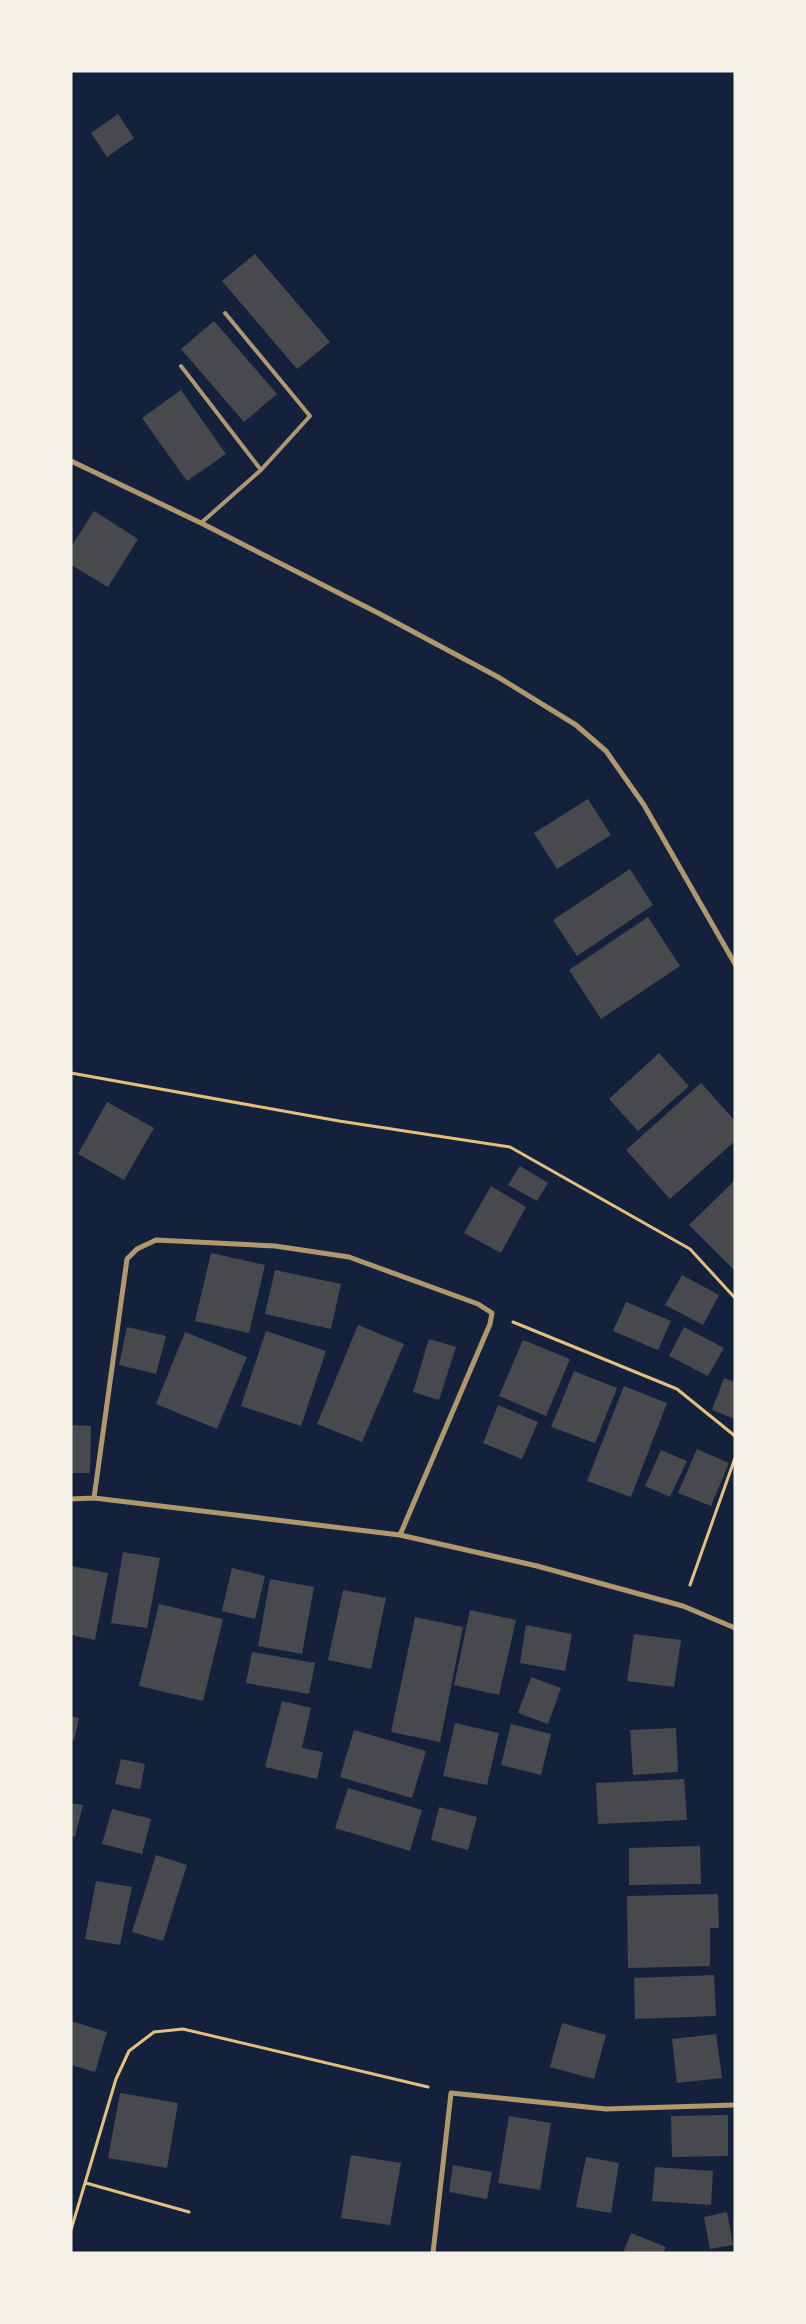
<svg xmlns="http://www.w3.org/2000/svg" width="806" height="2324" font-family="'Varela Round',sans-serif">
	<rect width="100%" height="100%" fill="#14213d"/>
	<path fill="#48494c" d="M 118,114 L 134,138 L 107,157 L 91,133 Z
		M 255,254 L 330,342 L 297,369 L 222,281 Z
		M 214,321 L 277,394 L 244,422 L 181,349 Z
		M 181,390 L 226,454 L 187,481 L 142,418 Z
		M 94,511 L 138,539 L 108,587 L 71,565 L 71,547 Z
		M 588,799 L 611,835 L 557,869 L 534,833 Z
		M 630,869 L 653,905 L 577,956 L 553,920 Z
		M 648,917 L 680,966 L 601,1019 L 569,970 Z
		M 659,1053 L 689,1086 L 638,1131 L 609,1099 Z
		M 701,1083 L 735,1121 L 735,1141 L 670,1199 L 626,1150 Z
		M 107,1102 L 154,1128 L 124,1180 L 78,1154 Z
		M 520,1166 L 548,1183 L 537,1201 L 508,1185 Z
		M 735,1180 L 735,1271 L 689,1225 Z
		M 491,1186 L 526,1207 L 501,1253 L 464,1233 Z
		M 211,1253 L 265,1265 L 249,1333 L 195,1321 Z
		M 275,1270 L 341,1284 L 331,1329 L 265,1314 Z
		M 682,1275 L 719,1295 L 703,1325 L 665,1305 Z
		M 626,1302 L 671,1321 L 658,1350 L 613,1331 Z
		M 358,1325 L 404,1344 L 362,1442 L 317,1424 Z
		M 127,1327 L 166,1336 L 156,1374 L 119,1365 Z
		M 684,1327 L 724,1348 L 708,1376 L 669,1356 Z
		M 266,1331 L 326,1351 L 301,1426 L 241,1406 Z
		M 185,1332 L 247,1357 L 217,1429 L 156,1404 Z
		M 429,1339 L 456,1347 L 439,1400 L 413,1392 Z
		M 523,1340 L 570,1359 L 546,1416 L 499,1396 Z
		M 574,1371 L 617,1388 L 595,1443 L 551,1427 Z
		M 724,1378 L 735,1382 L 735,1419 L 712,1410 Z
		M 624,1386 L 667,1403 L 631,1497 L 587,1481 Z
		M 498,1405 L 538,1422 L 522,1459 L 483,1443 Z
		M 71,1425 L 91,1426 L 90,1473 L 71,1473 Z
		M 697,1449 L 729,1463 L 711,1506 L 678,1493 Z
		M 661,1450 L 687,1461 L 670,1497 L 645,1486 Z
		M 123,1552 L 160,1558 L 147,1628 L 111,1623 Z
		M 71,1566 L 108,1573 L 95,1640 L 71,1635 Z
		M 232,1568 L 265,1576 L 255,1619 L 222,1611 Z
		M 270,1579 L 314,1587 L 302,1654 L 258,1646 Z
		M 343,1590 L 386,1598 L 371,1669 L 328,1660 Z
		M 159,1604 L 223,1619 L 203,1701 L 139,1686 Z
		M 470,1610 L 516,1620 L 499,1695 L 454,1685 Z
		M 415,1617 L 463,1627 L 440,1742 L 391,1732 Z
		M 526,1625 L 572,1634 L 565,1671 L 520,1663 Z
		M 634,1634 L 681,1640 L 674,1687 L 627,1681 Z
		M 252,1652 L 315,1663 L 309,1694 L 246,1683 Z
		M 531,1677 L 561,1688 L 548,1724 L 518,1713 Z
		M 282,1701 L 311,1708 L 302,1748 L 323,1752 L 317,1779 L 265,1767 Z
		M 71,1716 L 79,1718 L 74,1740 L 71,1739 Z
		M 455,1723 L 499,1733 L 487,1785 L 443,1776 Z
		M 511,1724 L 551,1734 L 541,1775 L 501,1765 Z
		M 676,1728 L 678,1772 L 633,1775 L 630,1730 Z
		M 354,1730 L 426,1751 L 412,1798 L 340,1777 Z
		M 121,1759 L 145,1764 L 140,1789 L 115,1784 Z
		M 684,1779 L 687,1820 L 598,1824 L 596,1783 Z
		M 348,1788 L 422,1810 L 410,1851 L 335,1828 Z
		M 71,1803 L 83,1805 L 75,1837 L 71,1836 Z
		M 439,1807 L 477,1817 L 468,1850 L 431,1840 Z
		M 112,1809 L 151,1819 L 142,1854 L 102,1844 Z
		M 700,1846 L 701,1884 L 629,1885 L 629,1848 Z
		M 156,1855 L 187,1865 L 163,1941 L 132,1932 Z
		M 96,1881 L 132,1887 L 120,1945 L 85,1939 Z
		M 718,1894 L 719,1928 L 710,1928 L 710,1966 L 628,1968 L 627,1896 Z
		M 714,1975 L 716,2016 L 635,2019 L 634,1978 Z
		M 71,2021 L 107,2032 L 95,2072 L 71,2065 Z
		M 562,2023 L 606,2035 L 594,2079 L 550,2067 Z
		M 716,2034 L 722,2078 L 677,2083 L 672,2039 Z
		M 120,2093 L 178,2103 L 167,2168 L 108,2158 Z
		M 728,2115 L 728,2156 L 672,2157 L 671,2116 Z
		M 509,2116 L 551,2123 L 540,2190 L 498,2183 Z
		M 351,2155 L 401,2163 L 390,2225 L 341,2218 Z
		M 586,2157 L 619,2163 L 611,2213 L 576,2207 Z
		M 453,2165 L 492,2172 L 487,2199 L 449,2192 Z
		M 655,2167 L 713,2171 L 711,2205 L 652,2201 Z
		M 727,2212 L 733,2245 L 710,2249 L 704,2217 Z
		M 631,2233 L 666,2247 L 663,2253 L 623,2253 Z"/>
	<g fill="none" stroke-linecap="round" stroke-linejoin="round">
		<path stroke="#e5c07b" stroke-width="3" d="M 71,1073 L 339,1121 L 510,1147 L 690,1249 L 735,1298
			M 513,1322 L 677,1389 L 735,1436
			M 690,1585 L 735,1458
			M 86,2183 L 189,2212
			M 71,2230 L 116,2079 L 129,2051 L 154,2032 L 183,2029 L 428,2087"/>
		<path stroke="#b1986c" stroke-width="4" d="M 181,366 L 261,470
			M 201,523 L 261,470 L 310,416 L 225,313"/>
		<path stroke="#b1986c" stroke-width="5" d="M 71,461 L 201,523 L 380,614 L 498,677 L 576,725 L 606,751 L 644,805 L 735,964
			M 94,1498 L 127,1259 L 137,1249 L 156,1240 L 275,1246 L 349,1257 L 478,1304 L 492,1313 L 490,1324 L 400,1535
			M 71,1499 L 94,1498 L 400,1535 L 537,1566 L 683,1606 L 735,1628
			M 433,2253 L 451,2093 L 606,2109 L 735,2105"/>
	</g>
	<rect width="806" height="2324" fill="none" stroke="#f6f1e7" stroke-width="145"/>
</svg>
